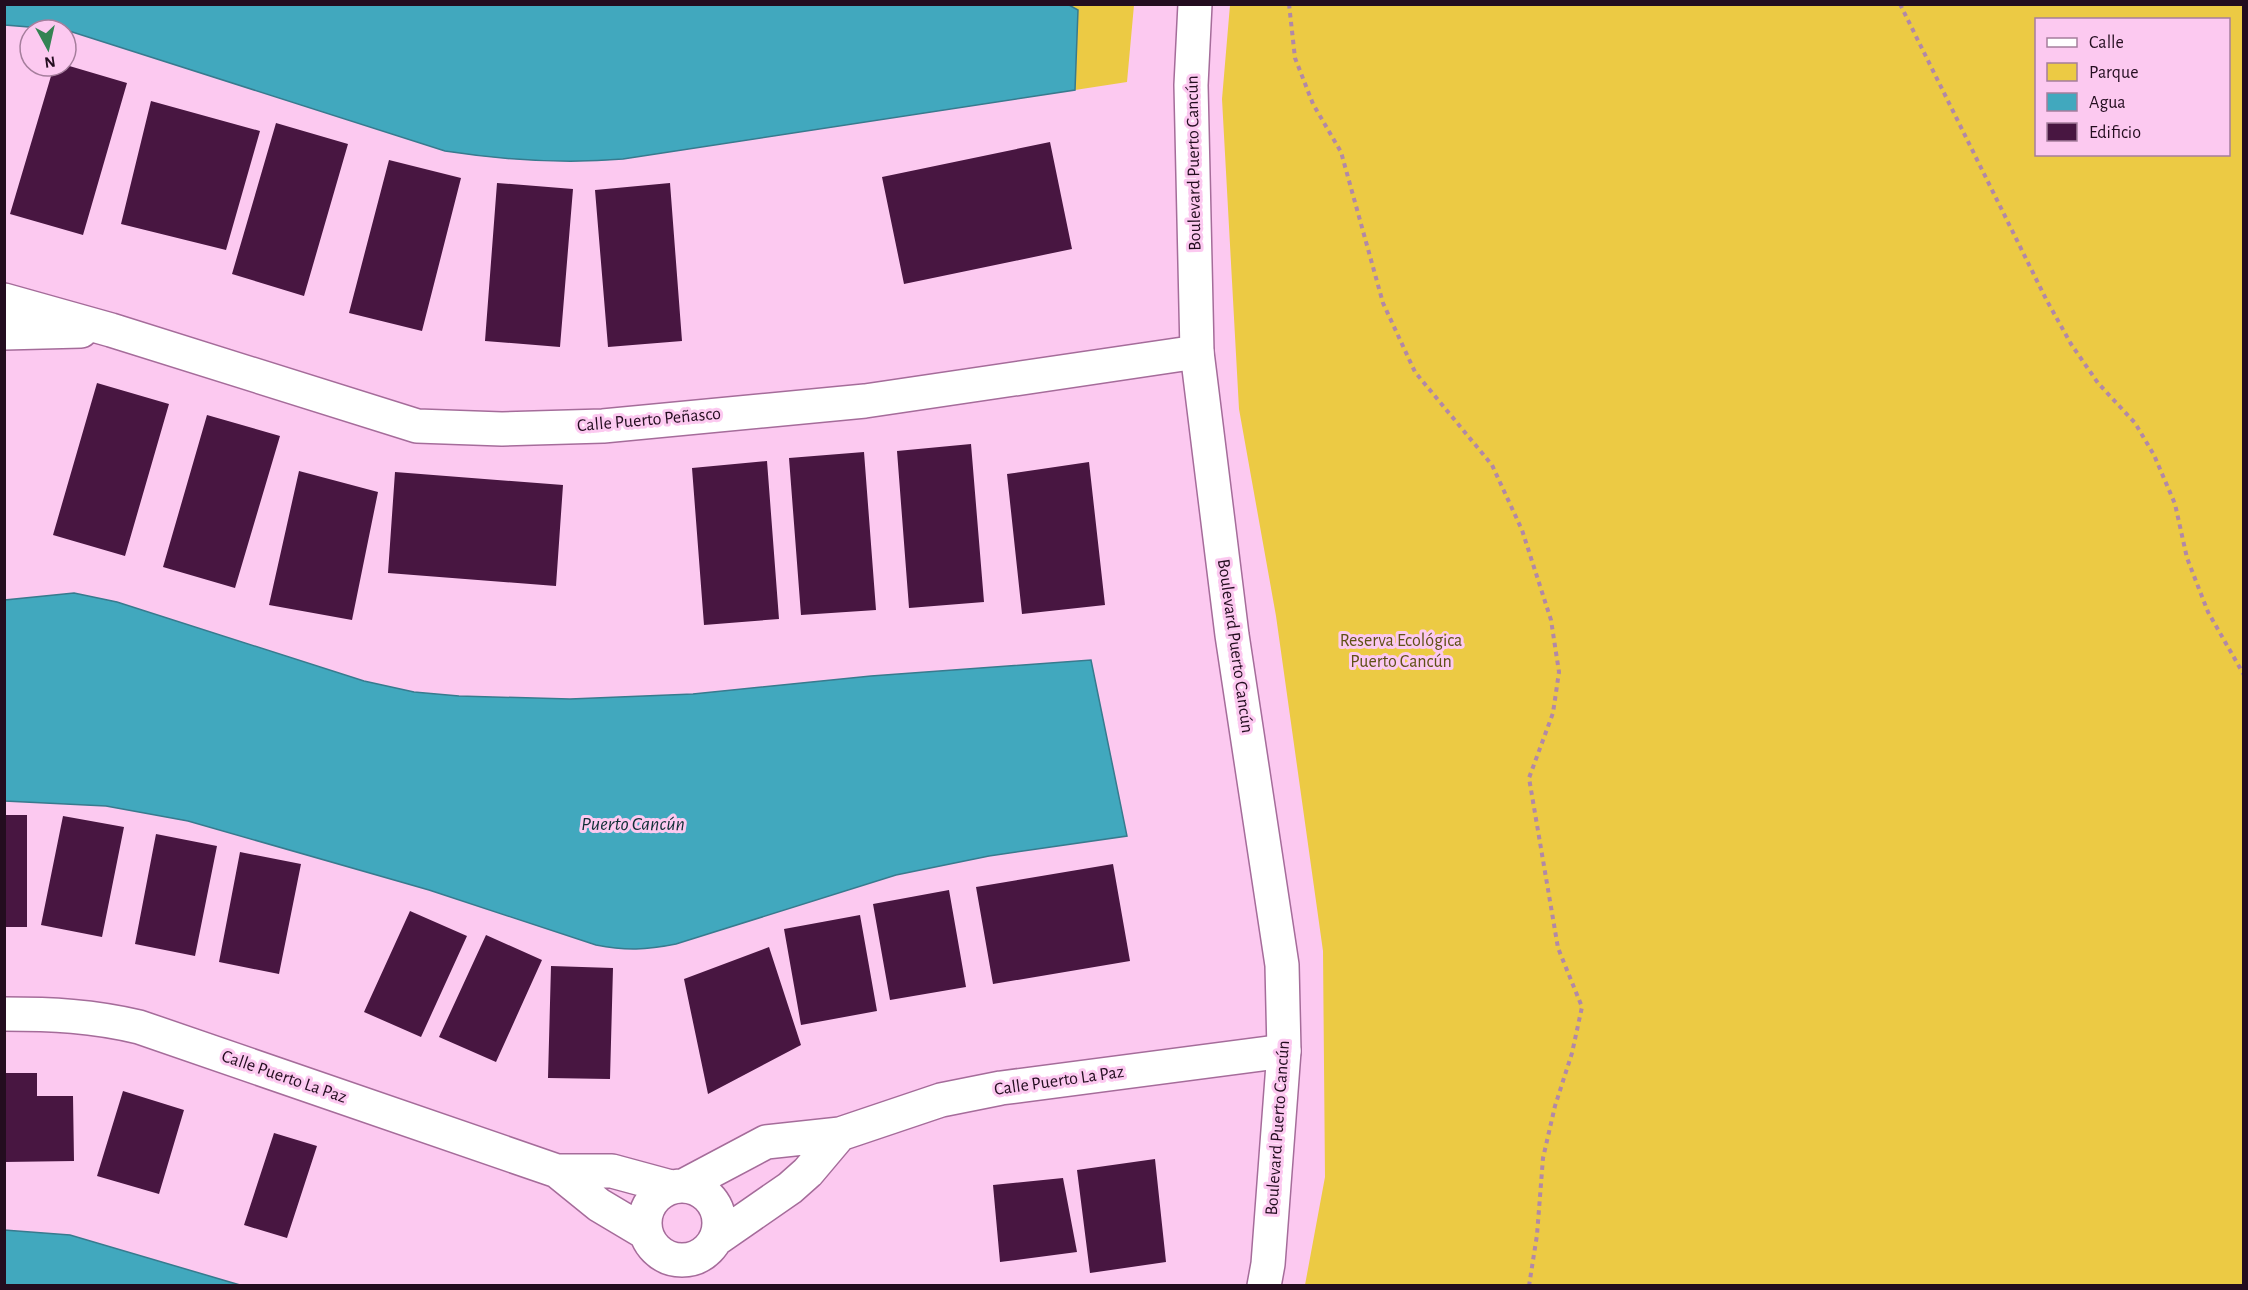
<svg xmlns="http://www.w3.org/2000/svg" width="2248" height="1290" font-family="'Alegreya Sans',sans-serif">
	<rect width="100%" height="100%" fill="#fcc9f0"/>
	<path fill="#ecca44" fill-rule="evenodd" d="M 1069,5 L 1134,5 L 1127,82 L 1075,90 L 1078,10 Z
		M 1230,5 L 2243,5 L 2243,1285 L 1305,1285 L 1325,1177 L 1323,951 L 1276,616 L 1239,409 L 1222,99 ZM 2036,20 L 2228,20 L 2228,154 L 2036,154 Z"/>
	<path fill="#41a8be" stroke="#387a8e" stroke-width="1.5" d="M 4,5 L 1069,5 L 1078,10 L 1075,90 L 623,159 C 564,164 504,160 445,151 L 66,30 L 5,25 Z
		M 74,593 L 117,602 L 364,681 L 414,692 L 459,696 L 570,699 L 693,694 L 871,676 L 1091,660 L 1127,836 L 989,856 L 896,875 L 676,944 C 646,950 626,951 596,945 L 429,890 L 188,821 L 106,806 L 5,801 L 5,600 Z
		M 4,1230 L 70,1235 L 240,1285 L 5,1285 Z"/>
	<path fill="#481641" d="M 54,66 L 66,65 L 127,83 L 83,235 L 10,214 Z
		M 151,101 L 260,131 L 226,250 L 121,224 Z
		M 276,123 L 348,144 L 304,296 L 232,274 Z
		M 1050,142 L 1072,249 L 904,284 L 882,177 Z
		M 389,160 L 461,178 L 422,331 L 349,313 Z
		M 497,183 L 573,189 L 560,347 L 485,341 Z
		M 670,183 L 682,341 L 608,347 L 595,190 Z
		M 97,383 L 169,404 L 125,556 L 53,535 Z
		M 207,415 L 280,436 L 235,588 L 163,567 Z
		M 971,444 L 984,602 L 909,608 L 897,451 Z
		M 864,452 L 876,610 L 801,615 L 789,458 Z
		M 767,461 L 779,619 L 704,625 L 692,468 Z
		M 1089,462 L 1105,605 L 1022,614 L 1007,474 Z
		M 299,471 L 378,492 L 352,620 L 269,605 Z
		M 395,472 L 563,485 L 556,586 L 388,573 Z
		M 4,815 L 27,815 L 27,927 L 4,927 Z
		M 63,816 L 124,827 L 102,937 L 41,925 Z
		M 156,834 L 217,846 L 195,956 L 135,944 Z
		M 240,852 L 301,864 L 279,974 L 219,962 Z
		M 1113,864 L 1130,961 L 993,984 L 976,887 Z
		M 949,890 L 966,987 L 890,1000 L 873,904 Z
		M 410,911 L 467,936 L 421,1037 L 364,1012 Z
		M 860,915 L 877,1011 L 801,1025 L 784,929 Z
		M 486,935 L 542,960 L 496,1062 L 439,1037 Z
		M 769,947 L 801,1045 L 708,1094 L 684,979 Z
		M 551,966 L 613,968 L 610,1079 L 548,1078 Z
		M 4,1073 L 37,1073 L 37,1096 L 73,1096 L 74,1161 L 4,1162 Z
		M 123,1091 L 184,1110 L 159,1194 L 97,1176 Z
		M 274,1133 L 317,1146 L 287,1238 L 244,1225 Z
		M 1155,1159 L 1166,1262 L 1090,1273 L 1077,1170 Z
		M 1063,1178 L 1077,1252 L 1000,1262 L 993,1185 Z"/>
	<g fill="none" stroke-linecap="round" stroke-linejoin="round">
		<defs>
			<path id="street" d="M 4,300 L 111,330 L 417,426 L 502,429 L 603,426 L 865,401 L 1197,352
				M 4,333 L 81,331
				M 4,1014 C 52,1014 93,1016 139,1027 L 557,1171 L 612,1171 L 671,1187
				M 557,1171 L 599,1205 L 646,1233
				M 685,1185 L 766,1142 L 840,1134 L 941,1100 L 1001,1088 L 1284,1051
				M645 1223a37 37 0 1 1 74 0a37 37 0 1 1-74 0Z
				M 715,1240 L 790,1188 L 808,1172 L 840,1134"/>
			<path id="secondary" d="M 1195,4 L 1191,85 L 1197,352 L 1232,635 L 1282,965 L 1284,1051 L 1268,1264 L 1264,1286"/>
		</defs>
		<use href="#street" stroke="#a56c9a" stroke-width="36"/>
		<use href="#secondary" stroke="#a56c9a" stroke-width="36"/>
		<path stroke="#b188a8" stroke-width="4" stroke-dasharray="4.5 4.5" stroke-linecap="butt" d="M 1289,4 L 1295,58 L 1313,104 L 1341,152 L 1383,303 L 1415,372 L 1492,465 L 1522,530 L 1551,620 L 1559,672 L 1553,713 L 1529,778 L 1558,948 L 1582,1007 L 1572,1053 L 1555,1106 L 1543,1158 L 1537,1235 L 1529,1286
			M 1900,4 L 2046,299 L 2071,344 L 2098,383 L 2135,423 L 2154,455 L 2175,504 L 2187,558 L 2208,612 L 2244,675"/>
		<use href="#street" stroke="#fff" stroke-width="33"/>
		<use href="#secondary" stroke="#fff" stroke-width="33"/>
	</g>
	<g text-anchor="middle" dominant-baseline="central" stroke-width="6" stroke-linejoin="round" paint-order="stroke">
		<g font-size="18" fill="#230d1f" stroke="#fcc9f0">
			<text transform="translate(1194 163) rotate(-91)">Boulevard Puerto Cancún</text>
			<text transform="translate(649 420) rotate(-5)">Calle Puerto Peñasco</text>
			<text transform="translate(1235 646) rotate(82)">Boulevard Puerto Cancún</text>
			<text transform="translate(284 1077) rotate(19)">Calle Puerto La Paz</text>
			<text transform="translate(1059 1081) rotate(-8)">Calle Puerto La Paz</text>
			<text transform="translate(1278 1128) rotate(-86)">Boulevard Puerto Cancún</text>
		</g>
		<g font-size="18" fill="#5f5016" stroke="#fcc9f0">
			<text x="1401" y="641">Reserva Ecológica<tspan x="1401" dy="21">Puerto Cancún</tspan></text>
		</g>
		<g font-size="20" font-style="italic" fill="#0f2f35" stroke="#fcc9f0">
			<text x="633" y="824">Puerto Cancún</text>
		</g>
	</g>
	<rect width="2248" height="1290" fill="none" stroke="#230d1f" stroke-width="12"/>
	<rect x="2035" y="18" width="195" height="138" fill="#fcc9f0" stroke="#a57e9c" stroke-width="1.5"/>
	<rect x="2047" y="38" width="30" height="9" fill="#ffffff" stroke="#a57e9c" stroke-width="1.5"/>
	<text x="2089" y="48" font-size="18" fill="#230d1f">Calle</text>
	<rect x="2047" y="63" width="30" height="18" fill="#ecca44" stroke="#a57e9c" stroke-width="1.5"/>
	<text x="2089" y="78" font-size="18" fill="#230d1f">Parque</text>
	<rect x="2047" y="93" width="30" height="18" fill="#41a8be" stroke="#a57e9c" stroke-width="1.5"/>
	<text x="2089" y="108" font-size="18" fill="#230d1f">Agua</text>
	<rect x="2047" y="123" width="30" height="18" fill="#481641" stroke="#a57e9c" stroke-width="1.5"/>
	<text x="2089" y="138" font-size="18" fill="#230d1f">Edificio</text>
	<g transform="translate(48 48) rotate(172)"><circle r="28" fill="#fcc9f0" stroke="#a57e9c" stroke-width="1.5"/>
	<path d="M0-4.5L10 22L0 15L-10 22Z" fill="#348353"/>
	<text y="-9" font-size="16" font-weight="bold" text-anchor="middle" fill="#230d1f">N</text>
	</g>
</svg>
